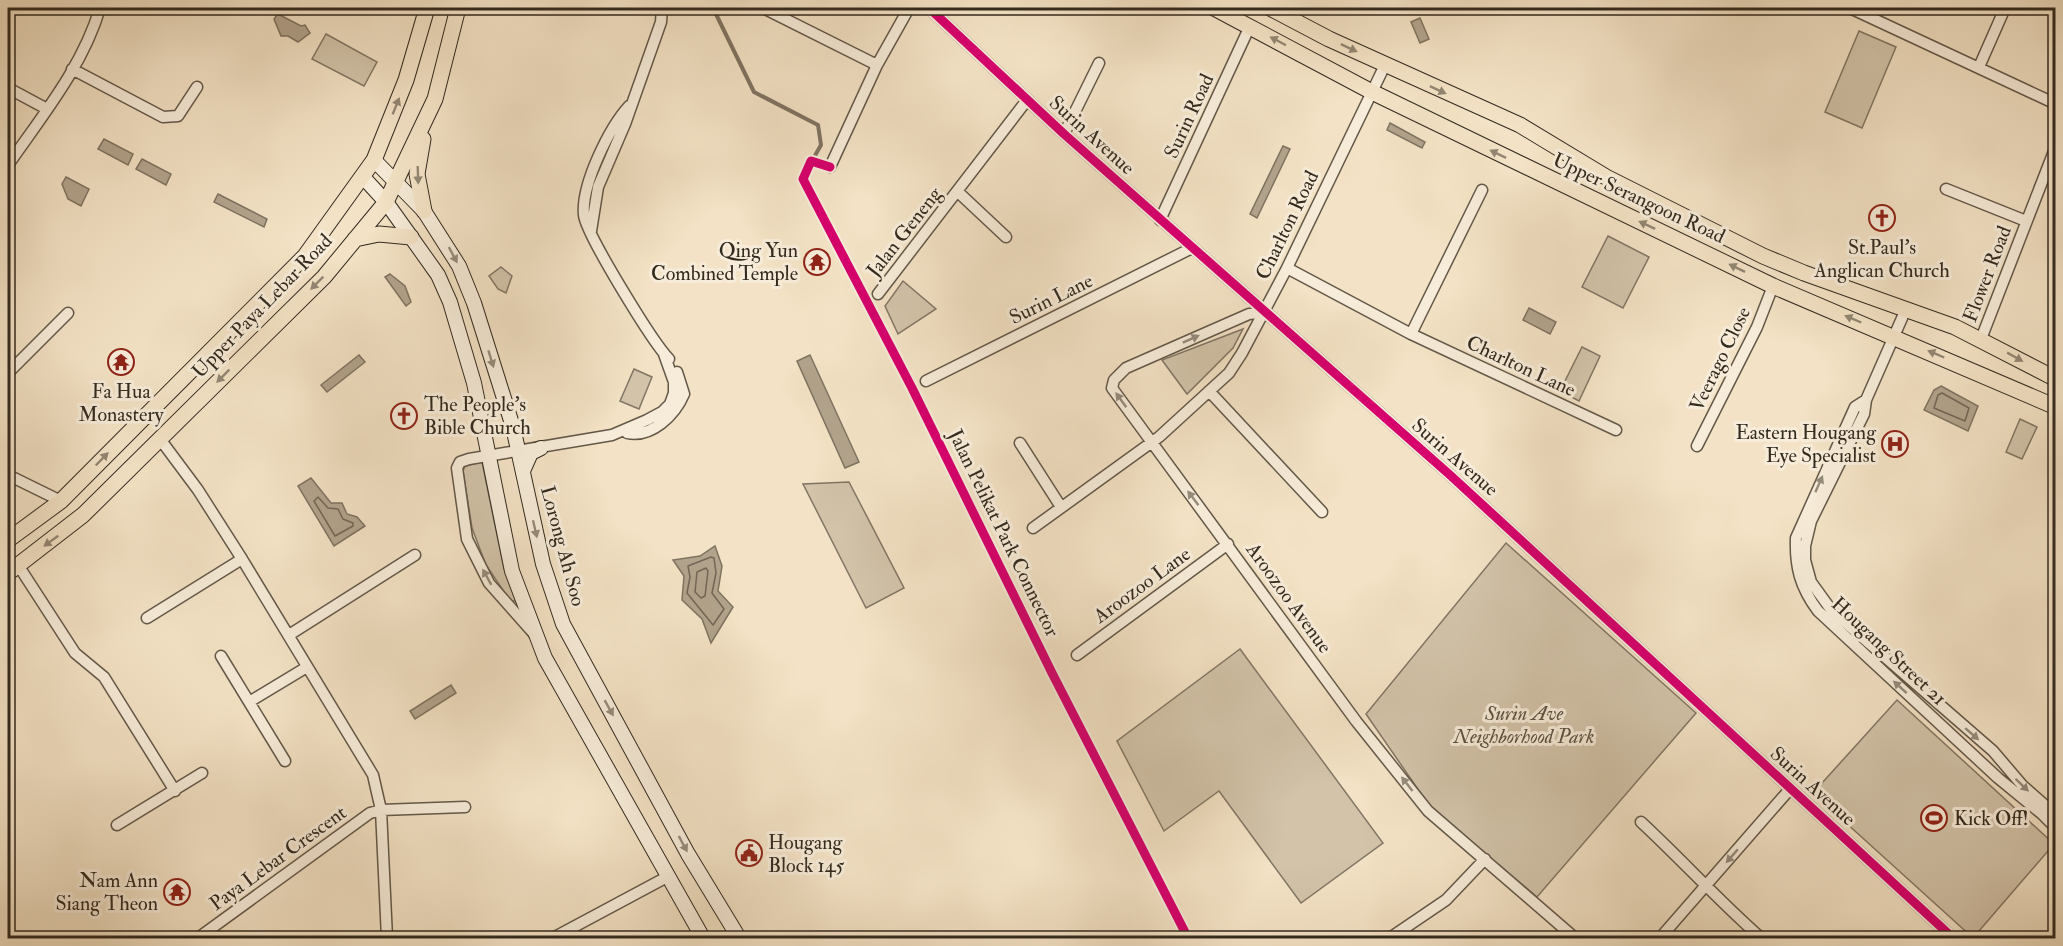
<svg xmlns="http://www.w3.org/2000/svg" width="2063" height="946" font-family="'IM FELL Double Pica',serif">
	<rect width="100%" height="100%" fill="#f3e2c5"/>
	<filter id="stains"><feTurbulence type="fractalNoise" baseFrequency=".00333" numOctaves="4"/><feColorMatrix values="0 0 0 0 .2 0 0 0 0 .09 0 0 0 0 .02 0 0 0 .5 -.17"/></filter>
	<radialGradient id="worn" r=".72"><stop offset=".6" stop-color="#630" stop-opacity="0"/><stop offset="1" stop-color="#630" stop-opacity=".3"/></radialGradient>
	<path fill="#d2c3a9" stroke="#827664" stroke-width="1.5" d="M 1859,31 L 1896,47 L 1862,128 L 1825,112 Z
		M 326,34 L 377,62 L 364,86 L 312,59 Z
		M 1608,236 L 1649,257 L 1623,308 L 1582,287 Z
		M 501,267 L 512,276 L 506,293 L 498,289 L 489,276 Z
		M 903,281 L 936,309 L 898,334 L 885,306 Z
		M 1243,329 L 1233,348 L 1187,394 L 1162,360 Z
		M 1582,347 L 1600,356 L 1579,401 L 1560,391 Z
		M 634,369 L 652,377 L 639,409 L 620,401 Z
		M 2020,419 L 2037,427 L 2022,459 L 2006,452 Z
		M 482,462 L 504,569 L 517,600 L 511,602 L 486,565 L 472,528 L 463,471 L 465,466 Z
		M 849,482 L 904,588 L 866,608 L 803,484 Z
		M 1506,543 L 1696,713 L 1537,897 L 1431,808 L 1366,714 Z
		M 1240,649 L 1383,843 L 1301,903 L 1219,791 L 1164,831 L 1117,741 Z
		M 1897,700 L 2054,844 L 1973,938 L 1813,793 Z"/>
	<path fill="#b2a38c" stroke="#7f7360" stroke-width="1.5" d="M 278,14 L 301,26 L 305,25 L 310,33 L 298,42 L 288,36 L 281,36 L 274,19 Z
		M 1420,18 L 1429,39 L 1420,43 L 1411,22 Z
		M 1390,123 L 1425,142 L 1422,148 L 1387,130 Z
		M 104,139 L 133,154 L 128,165 L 98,149 Z
		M 1283,146 L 1290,149 L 1257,218 L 1250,214 Z
		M 142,159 L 171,174 L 166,185 L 136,169 Z
		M 66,177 L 89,189 L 81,206 L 68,199 L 62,184 Z
		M 218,194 L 267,219 L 264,227 L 214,202 Z
		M 390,274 L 405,286 L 411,302 L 406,306 L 385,277 Z
		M 1529,308 L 1556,322 L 1550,334 L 1523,320 Z
		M 359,355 L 365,362 L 327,392 L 321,385 Z
		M 810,355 L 859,462 L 845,468 L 797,361 Z
		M 1941,386 L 1978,406 L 1968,431 L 1924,410 L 1934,390 Z
		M 311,478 L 331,503 L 342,503 L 347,514 L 357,517 L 365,526 L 334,546 L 298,486 Z
		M 715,546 L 722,566 L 718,591 L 733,607 L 711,643 L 702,619 L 682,600 L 684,576 L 673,560 L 700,556 Z
		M 451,685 L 456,693 L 415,719 L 410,711 Z"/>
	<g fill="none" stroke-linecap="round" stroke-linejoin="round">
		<path stroke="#726655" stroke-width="1.5" d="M 1942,393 L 1969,408 L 1965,421 L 1934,408 L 1938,395 Z
			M 318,497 L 328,508 L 338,509 L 343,519 L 353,523 L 353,526 L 335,536 L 314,501 Z
			M 711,557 L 714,558 L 716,573 L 712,593 L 724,609 L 713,625 L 687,593 L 690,577 L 688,566 Z
			M 706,568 L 708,571 L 705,596 L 701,598 L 695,592 L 697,572 Z"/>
		<path stroke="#7f7360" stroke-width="4" d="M 713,8 L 754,92 L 818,125 L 821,145 L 813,159"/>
		<defs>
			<path id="street" d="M 763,8 L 877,65
				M 929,8 L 1064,134 L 1450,475 L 1953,938
				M 1850,8 L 2056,104
				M 1979,67 L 2005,8
				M 72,69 L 163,117 L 178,116 L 197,87
				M 8,88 L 47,109
				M 629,106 C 609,128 581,185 584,215 C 586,234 653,343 669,359
				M 1064,134 L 1099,63
				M 8,165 C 42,116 83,66 100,8
				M 830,167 L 877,65 L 909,8
				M 1946,189 L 2026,221
				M 958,192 L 1006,237
				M 1160,220 L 1250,26
				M 591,231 L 598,187 L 625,124 L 661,22 L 662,8
				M 1287,268 L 1411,334 L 1616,430
				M 878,294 L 1027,100
				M 1906,309 L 1866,400 L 1864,414 L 1811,521 L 1805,546 L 1805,560 L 1811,582 L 1832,611 L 1993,751 L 2022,785 L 2056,815
				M 1264,312 L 1249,314 L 1126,368 L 1114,380 L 1112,388 L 1356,721 L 1428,811 L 1575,938
				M 1411,334 L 1482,190
				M 1981,339 L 2056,146
				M 8,373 L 68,313
				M 926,381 L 1192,248
				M 1209,391 L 1322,512
				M 1866,400 L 1855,407 L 1796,538 C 1795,567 1800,587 1818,611 L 1998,778 L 2042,814 L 2056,828
				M 627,433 C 652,438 675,415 684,394 L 677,372
				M 160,439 L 198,490 L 242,559 L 373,775 L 381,810 L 387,938
				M 1020,443 L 1061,507
				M 1697,446 L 1757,327 L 1773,286
				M 8,475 L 61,501
				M 1033,528 L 1159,437 L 1229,373 L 1242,353 L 1287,268 L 1385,65
				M 18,565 L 75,653 L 104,677 L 175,791
				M 147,618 L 242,559
				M 289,635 L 415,555
				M 535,635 L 489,583 L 467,539 L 457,468 L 460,462 L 469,459 L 612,435 L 647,420 L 662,412 L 670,404 L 674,393 L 674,382 L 664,354
				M 1077,655 L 1228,544
				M 221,656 L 285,761
				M 249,702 L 307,667
				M 1641,822 C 1682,860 1719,901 1761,938
				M 117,825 L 202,773
				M 198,938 L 370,813 L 381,810 L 465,807
				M 553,938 L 667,877
				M 1390,938 L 1446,900 L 1485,859
				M 1660,938 L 1790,789"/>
			<path id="secondary" d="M 374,160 L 424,211 L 459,266 L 474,303 L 513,427 L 543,564 L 563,624 L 688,854 L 739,938
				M 363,177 L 386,202 L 411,237 L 438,275 L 450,302 L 474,383 L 512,571 L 545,658 L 703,938
				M 523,471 L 531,453 L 541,448"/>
			<path id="primary" d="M 1214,8 L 1372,92 L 1773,286 L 2056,407
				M 1270,8 L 1329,39 L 1520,125 L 1606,177 L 1763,256 L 1804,273 L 1955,327 L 2056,379
				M 423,139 L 417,174 L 424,211
				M 355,239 L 379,234 L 411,237
				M 8,540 L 61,501 L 305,256 L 374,160 L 406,80 L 427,8
				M 8,573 L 83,515 L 324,277 L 386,202 L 435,99 L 458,8"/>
		</defs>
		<use href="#street" stroke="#635848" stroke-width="13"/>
		<use href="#secondary" stroke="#332a1e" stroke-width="16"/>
		<use href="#primary" stroke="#332a1e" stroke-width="17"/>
		<use href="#street" stroke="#f7ecd9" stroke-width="10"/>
		<use href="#secondary" stroke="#f7ecd9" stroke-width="14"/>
		<use href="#primary" stroke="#f3e2c5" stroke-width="15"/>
		<defs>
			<path id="cycleway" d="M 929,8 L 1064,134 L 1450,475 L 1953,938
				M 830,167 L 811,161 L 803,179 L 912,388 L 1052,673 L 1188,938"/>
		</defs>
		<use href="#cycleway" stroke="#f7ecd9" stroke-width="13"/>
		<use href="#cycleway" stroke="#d6006c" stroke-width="9"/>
	</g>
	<defs><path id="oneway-solid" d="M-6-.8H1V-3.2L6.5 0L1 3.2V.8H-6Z" transform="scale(1.5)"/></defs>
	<g fill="#938672">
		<use href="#oneway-solid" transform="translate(1278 41) rotate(-152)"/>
		<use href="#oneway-solid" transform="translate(1349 48) rotate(25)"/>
		<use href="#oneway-solid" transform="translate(1438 90) rotate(25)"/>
		<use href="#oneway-solid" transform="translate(396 106) rotate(-68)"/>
		<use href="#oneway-solid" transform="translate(1498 154) rotate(-154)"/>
		<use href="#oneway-solid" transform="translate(418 175) rotate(88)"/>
		<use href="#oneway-solid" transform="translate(1647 225) rotate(-155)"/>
		<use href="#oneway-solid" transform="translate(1737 268) rotate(-154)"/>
		<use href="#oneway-solid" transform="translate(317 283) rotate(135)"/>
		<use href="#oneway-solid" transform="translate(1853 319) rotate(-157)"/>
		<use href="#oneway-solid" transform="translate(1936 354) rotate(-157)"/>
		<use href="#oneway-solid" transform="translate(2015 357) rotate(29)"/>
		<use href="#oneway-solid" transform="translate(223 376) rotate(135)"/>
		<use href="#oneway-solid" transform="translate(102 459) rotate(-46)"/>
		<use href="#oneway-solid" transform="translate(51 541) rotate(144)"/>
	</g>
	<g fill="#958b7c">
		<use href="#oneway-solid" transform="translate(453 255) rotate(62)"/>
		<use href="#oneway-solid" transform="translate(1191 339) rotate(-24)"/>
		<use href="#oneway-solid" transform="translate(491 359) rotate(73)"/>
		<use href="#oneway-solid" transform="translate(1121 400) rotate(-126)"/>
		<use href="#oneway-solid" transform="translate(1819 484) rotate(-66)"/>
		<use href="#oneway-solid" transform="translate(1193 498) rotate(-127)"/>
		<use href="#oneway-solid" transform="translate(535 529) rotate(77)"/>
		<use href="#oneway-solid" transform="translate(487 577) rotate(-119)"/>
		<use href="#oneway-solid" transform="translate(1900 687) rotate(-138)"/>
		<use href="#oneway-solid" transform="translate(609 708) rotate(61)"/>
		<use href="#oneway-solid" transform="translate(1972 734) rotate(41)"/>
		<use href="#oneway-solid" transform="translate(1407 784) rotate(-128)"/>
		<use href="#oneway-solid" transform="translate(2022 785) rotate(44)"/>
		<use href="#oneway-solid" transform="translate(683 844) rotate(62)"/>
		<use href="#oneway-solid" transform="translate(1732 856) rotate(131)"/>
	</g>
	<defs>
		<symbol id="church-ring" viewBox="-11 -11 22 22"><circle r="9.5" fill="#f7ecd9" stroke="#8f2418" stroke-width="1.5"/><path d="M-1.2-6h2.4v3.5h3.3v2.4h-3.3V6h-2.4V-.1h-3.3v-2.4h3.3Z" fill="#8f2418"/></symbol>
		<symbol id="temple-ring" viewBox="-11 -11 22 22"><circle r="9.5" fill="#f7ecd9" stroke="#8f2418" stroke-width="1.5"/><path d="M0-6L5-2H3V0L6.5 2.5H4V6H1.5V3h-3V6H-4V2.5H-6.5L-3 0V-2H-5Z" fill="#8f2418"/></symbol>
		<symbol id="hospital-ring" viewBox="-11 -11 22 22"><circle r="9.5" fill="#f7ecd9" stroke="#8f2418" stroke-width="1.5"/><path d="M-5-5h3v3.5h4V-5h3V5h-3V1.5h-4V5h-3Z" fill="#8f2418"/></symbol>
		<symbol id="stadium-ring" viewBox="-11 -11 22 22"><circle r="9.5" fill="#f7ecd9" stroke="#8f2418" stroke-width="1.5"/><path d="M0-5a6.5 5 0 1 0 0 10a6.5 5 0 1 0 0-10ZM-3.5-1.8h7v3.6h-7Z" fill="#8f2418"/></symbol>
		<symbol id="civic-ring" viewBox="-11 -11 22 22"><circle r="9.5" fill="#f7ecd9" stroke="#8f2418" stroke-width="1.5"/><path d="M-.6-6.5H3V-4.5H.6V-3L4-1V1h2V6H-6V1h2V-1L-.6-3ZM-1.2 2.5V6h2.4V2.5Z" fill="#8f2418"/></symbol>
	</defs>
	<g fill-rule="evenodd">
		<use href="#church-ring" x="1867" y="203" width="30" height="30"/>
		<use href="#temple-ring" x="802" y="247" width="30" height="30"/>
		<use href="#temple-ring" x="106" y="347" width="30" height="30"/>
		<use href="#church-ring" x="389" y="401" width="30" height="30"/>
		<use href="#hospital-ring" x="1880" y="429" width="30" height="30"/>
		<use href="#stadium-ring" x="1919" y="803" width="30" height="30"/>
		<use href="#civic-ring" x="734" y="838" width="30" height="30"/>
		<use href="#temple-ring" x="162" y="877" width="30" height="30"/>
	</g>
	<g text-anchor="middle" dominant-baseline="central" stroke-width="6" stroke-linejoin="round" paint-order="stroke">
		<g font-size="20" fill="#332a1e" stroke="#f7ecd9">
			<text transform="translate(1189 116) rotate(-65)">Surin Road</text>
			<text transform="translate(1092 135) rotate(42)">Surin Avenue</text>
			<text transform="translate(1639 198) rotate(25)">Upper Serangoon Road</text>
			<text transform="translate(1287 225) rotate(-64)">Charlton Road</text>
			<text transform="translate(904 232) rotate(-52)">Jalan Geneng</text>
			<text transform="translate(1987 274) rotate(-69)">Flower Road</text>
			<text transform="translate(1051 299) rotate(-26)">Surin Lane</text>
			<text transform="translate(262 306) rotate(-46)">Upper Paya Lebar Road</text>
			<text transform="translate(1720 359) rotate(-64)">Veerago Close</text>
			<text transform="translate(1521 366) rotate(25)">Charlton Lane</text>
			<text transform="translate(1455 457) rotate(41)">Surin Avenue</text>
			<text transform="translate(1004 533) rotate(64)">Jalan Pelikat Park Connector</text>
			<text transform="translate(563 546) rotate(75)">Lorong Ah Soo</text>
			<text transform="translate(1142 585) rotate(-36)">Aroozoo Lane</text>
			<text transform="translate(1289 598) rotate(54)">Aroozoo Avenue</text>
			<text transform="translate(1889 651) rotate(43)">Hougang Street 21</text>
			<text transform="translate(1813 786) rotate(42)">Surin Avenue</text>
			<text transform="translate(278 858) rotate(-36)">Paya Lebar Crescent</text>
		</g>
		<g font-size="20" fill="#332a1e" stroke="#f7ecd9" text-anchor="end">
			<text x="1882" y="247" text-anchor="middle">St.Paul's<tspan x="1882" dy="23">Anglican Church</tspan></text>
			<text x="798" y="250">Qing Yun<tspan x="798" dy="23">Combined Temple</tspan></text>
			<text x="121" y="391" text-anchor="middle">Fa Hua<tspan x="121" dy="23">Monastery</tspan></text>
			<text x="424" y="404" text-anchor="start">The People's<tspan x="424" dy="23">Bible Church</tspan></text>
			<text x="1876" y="432">Eastern Hougang<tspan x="1876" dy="23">Eye Specialist</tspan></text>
			<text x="1954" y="818" text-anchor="start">Kick Off!</text>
			<text x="768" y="842" text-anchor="start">Hougang<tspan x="768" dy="23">Block 145</tspan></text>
			<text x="158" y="880">Nam Ann<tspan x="158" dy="23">Siang Theon</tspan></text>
		</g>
		<g font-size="20" font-style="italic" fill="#5b5041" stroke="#f7ecd9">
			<text x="1524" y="713">Surin Ave<tspan x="1524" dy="23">Neighborhood Park</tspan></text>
		</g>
	</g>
	<rect width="2063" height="946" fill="none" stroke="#f3e2c5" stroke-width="30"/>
	<rect x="9" y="9" width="2045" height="928" fill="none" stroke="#332a1e" stroke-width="3"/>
	<rect x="15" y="15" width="2033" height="916" fill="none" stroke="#332a1e" stroke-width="1.5"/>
	<rect width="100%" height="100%" filter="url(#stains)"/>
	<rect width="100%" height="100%" fill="url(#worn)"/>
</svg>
